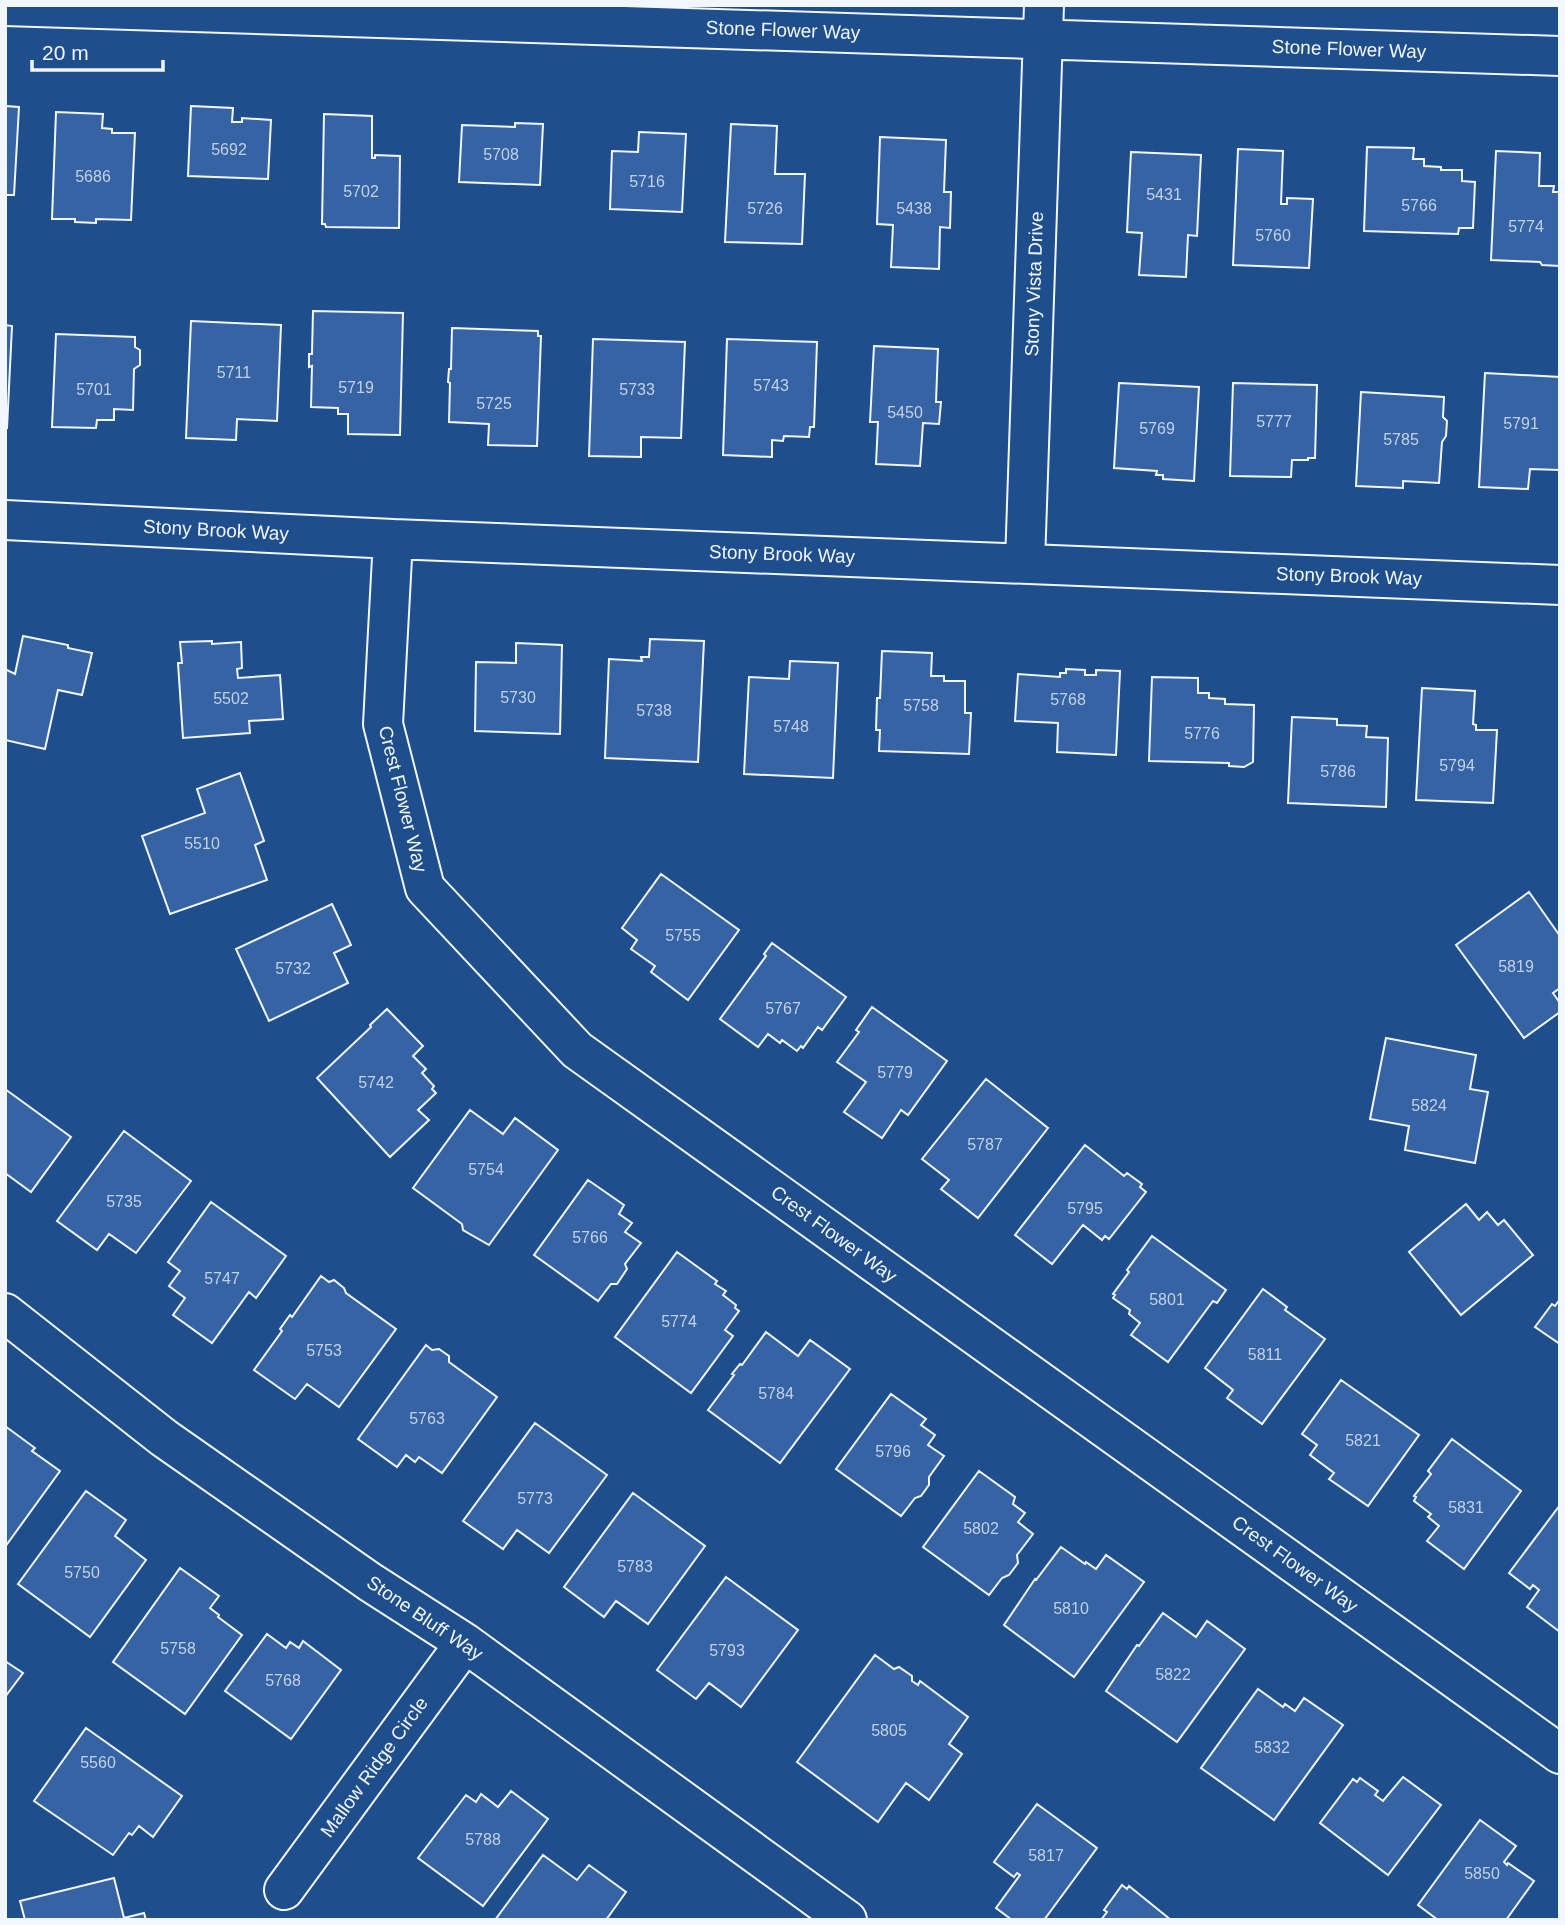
<svg xmlns="http://www.w3.org/2000/svg" width="1565" height="1925" font-family="Helvetica,sans-serif">
	<rect width="100%" height="100%" fill="#1f4e8c"/>
	<path fill="#3563a3" stroke="#f2f6ff" stroke-width="2" d="M 5,106 L 19,107 L 14,195 L 5,195 Z
		M 191,106 L 233,108 L 232,122 L 242,122 L 242,118 L 271,120 L 268,179 L 188,176 Z
		M 56,112 L 103,114 L 102,128 L 112,129 L 112,133 L 135,133 L 131,220 L 96,219 L 96,223 L 75,222 L 75,219 L 52,219 Z
		M 324,114 L 372,116 L 372,158 L 375,158 L 375,155 L 400,156 L 399,228 L 326,227 L 325,224 L 322,224 Z
		M 515,123 L 543,124 L 540,185 L 459,182 L 462,125 L 515,127 Z
		M 731,124 L 777,126 L 775,174 L 805,174 L 802,244 L 725,242 Z
		M 639,132 L 686,134 L 682,212 L 610,209 L 612,151 L 638,152 Z
		M 880,137 L 946,140 L 944,192 L 951,192 L 950,228 L 940,227 L 939,269 L 891,267 L 893,225 L 877,224 Z
		M 1367,147 L 1414,148 L 1413,159 L 1424,159 L 1424,166 L 1441,167 L 1441,170 L 1462,170 L 1462,181 L 1475,182 L 1473,228 L 1459,228 L 1458,234 L 1364,231 Z
		M 1238,149 L 1283,151 L 1281,204 L 1287,204 L 1287,198 L 1313,199 L 1309,268 L 1233,265 Z
		M 1496,151 L 1540,153 L 1539,186 L 1554,186 L 1553,192 L 1560,192 L 1560,266 L 1542,265 L 1540,262 L 1491,260 Z
		M 1131,152 L 1201,155 L 1197,236 L 1188,235 L 1186,277 L 1139,275 L 1142,233 L 1127,232 Z
		M 313,311 L 403,313 L 400,435 L 348,434 L 348,414 L 338,414 L 338,408 L 311,407 L 312,366 L 309,367 L 309,354 L 312,354 Z
		M 191,321 L 281,325 L 277,421 L 237,419 L 236,440 L 186,438 Z
		M 5,325 L 12,326 L 7,428 L 5,428 Z
		M 452,328 L 538,331 L 538,336 L 541,336 L 537,446 L 488,445 L 489,424 L 449,422 L 450,383 L 448,382 L 449,369 L 451,369 Z
		M 56,334 L 135,337 L 135,347 L 140,350 L 140,365 L 134,369 L 133,410 L 114,409 L 114,420 L 97,420 L 96,428 L 52,427 Z
		M 593,339 L 685,342 L 681,438 L 641,437 L 641,457 L 589,456 Z
		M 727,339 L 817,342 L 814,427 L 810,427 L 809,437 L 784,436 L 783,441 L 772,440 L 772,457 L 723,455 Z
		M 874,346 L 938,349 L 936,402 L 941,402 L 939,424 L 923,423 L 920,466 L 876,464 L 878,422 L 870,422 Z
		M 1485,373 L 1560,377 L 1560,470 L 1530,469 L 1528,489 L 1479,487 Z
		M 1119,383 L 1199,387 L 1194,481 L 1163,479 L 1163,475 L 1156,475 L 1157,471 L 1114,468 Z
		M 1233,383 L 1317,385 L 1315,458 L 1308,458 L 1308,460 L 1292,460 L 1291,477 L 1230,476 Z
		M 1361,392 L 1444,397 L 1443,417 L 1447,421 L 1446,436 L 1442,442 L 1439,483 L 1403,481 L 1403,488 L 1356,486 Z
		M 23,636 L 68,645 L 68,648 L 92,653 L 82,695 L 58,690 L 45,749 L 5,740 L 5,669 L 15,674 Z
		M 650,639 L 704,641 L 698,762 L 605,758 L 609,659 L 642,661 L 641,657 L 649,657 Z
		M 212,641 L 212,644 L 241,642 L 242,668 L 237,669 L 238,678 L 280,675 L 283,719 L 249,721 L 250,733 L 183,738 L 178,663 L 182,663 L 180,642 Z
		M 516,643 L 562,645 L 560,734 L 475,731 L 476,662 L 516,663 Z
		M 882,651 L 932,653 L 931,676 L 944,676 L 944,681 L 965,681 L 965,713 L 971,713 L 969,754 L 879,751 L 880,730 L 876,730 L 877,698 L 880,698 Z
		M 790,661 L 838,663 L 833,778 L 744,774 L 749,677 L 789,679 Z
		M 1066,669 L 1085,670 L 1085,675 L 1096,675 L 1096,670 L 1120,671 L 1116,755 L 1057,752 L 1058,723 L 1015,721 L 1018,674 L 1060,677 L 1060,673 L 1066,673 Z
		M 1152,677 L 1198,678 L 1198,693 L 1209,693 L 1209,698 L 1225,699 L 1225,704 L 1254,705 L 1253,762 L 1244,767 L 1229,766 L 1229,763 L 1149,761 Z
		M 1422,688 L 1475,691 L 1473,724 L 1476,725 L 1476,730 L 1497,730 L 1493,803 L 1416,800 Z
		M 1292,717 L 1337,719 L 1337,725 L 1367,726 L 1366,737 L 1388,738 L 1386,807 L 1288,803 Z
		M 240,773 L 264,841 L 255,845 L 267,880 L 170,914 L 142,836 L 205,813 L 197,789 Z
		M 661,874 L 739,930 L 688,1000 L 651,972 L 655,966 L 631,949 L 637,940 L 622,928 Z
		M 1529,892 L 1560,936 L 1560,988 L 1553,993 L 1560,1003 L 1560,1012 L 1524,1038 L 1456,945 Z
		M 332,904 L 351,945 L 334,953 L 348,983 L 269,1021 L 236,949 Z
		M 772,943 L 846,997 L 822,1030 L 818,1027 L 803,1048 L 801,1046 L 797,1051 L 782,1040 L 780,1043 L 768,1034 L 758,1047 L 720,1019 L 766,956 L 764,954 Z
		M 872,1007 L 947,1061 L 908,1115 L 901,1110 L 882,1138 L 844,1112 L 866,1082 L 837,1062 L 859,1032 L 856,1030 Z
		M 387,1009 L 423,1046 L 413,1056 L 426,1069 L 422,1073 L 434,1086 L 432,1089 L 436,1093 L 418,1110 L 429,1120 L 390,1157 L 317,1078 L 371,1027 L 370,1025 Z
		M 1386,1038 L 1476,1055 L 1470,1089 L 1488,1092 L 1475,1163 L 1405,1150 L 1409,1126 L 1370,1119 Z
		M 986,1079 L 1048,1128 L 978,1218 L 941,1189 L 949,1180 L 922,1159 Z
		M 5,1089 L 71,1137 L 31,1192 L 5,1173 Z
		M 470,1110 L 503,1134 L 515,1118 L 558,1150 L 489,1245 L 463,1230 L 462,1224 L 413,1188 Z
		M 124,1131 L 191,1181 L 136,1253 L 109,1234 L 97,1250 L 57,1221 Z
		M 1085,1145 L 1124,1176 L 1127,1173 L 1142,1184 L 1140,1187 L 1146,1192 L 1109,1239 L 1105,1236 L 1102,1240 L 1083,1225 L 1052,1264 L 1015,1235 Z
		M 588,1180 L 624,1205 L 619,1214 L 632,1223 L 625,1232 L 641,1243 L 625,1264 L 627,1269 L 617,1284 L 611,1284 L 598,1301 L 534,1255 Z
		M 211,1202 L 286,1256 L 256,1298 L 249,1292 L 212,1343 L 173,1315 L 185,1298 L 169,1286 L 180,1271 L 168,1262 Z
		M 1466,1204 L 1479,1220 L 1487,1212 L 1498,1225 L 1504,1220 L 1533,1255 L 1461,1315 L 1409,1252 Z
		M 1152,1236 L 1226,1290 L 1217,1303 L 1213,1301 L 1168,1362 L 1131,1335 L 1140,1323 L 1129,1314 L 1130,1310 L 1113,1298 L 1115,1295 L 1113,1294 L 1129,1272 L 1127,1270 Z
		M 677,1252 L 717,1281 L 715,1284 L 726,1291 L 723,1295 L 736,1305 L 735,1308 L 739,1311 L 725,1330 L 733,1336 L 691,1393 L 615,1337 Z
		M 321,1276 L 329,1282 L 334,1280 L 344,1288 L 346,1293 L 396,1329 L 339,1407 L 307,1384 L 295,1399 L 254,1370 L 282,1331 L 280,1329 L 290,1315 L 292,1317 Z
		M 1263,1289 L 1287,1307 L 1285,1310 L 1325,1339 L 1262,1424 L 1227,1398 L 1233,1390 L 1205,1368 Z
		M 1560,1299 L 1560,1344 L 1535,1327 L 1552,1304 L 1555,1306 Z
		M 766,1332 L 798,1356 L 810,1340 L 850,1369 L 780,1463 L 708,1410 L 734,1375 L 732,1374 L 740,1364 L 742,1365 Z
		M 426,1345 L 432,1350 L 439,1349 L 449,1356 L 449,1362 L 497,1397 L 442,1473 L 419,1457 L 415,1462 L 406,1455 L 397,1467 L 358,1439 Z
		M 1341,1380 L 1419,1435 L 1368,1506 L 1329,1479 L 1334,1473 L 1310,1455 L 1317,1445 L 1302,1434 Z
		M 891,1394 L 926,1419 L 921,1425 L 935,1435 L 928,1445 L 944,1456 L 929,1477 L 929,1485 L 921,1496 L 915,1498 L 901,1516 L 836,1469 Z
		M 535,1423 L 607,1475 L 549,1553 L 517,1530 L 503,1549 L 463,1521 Z
		M 5,1426 L 35,1448 L 32,1451 L 60,1471 L 5,1547 Z
		M 1452,1439 L 1521,1491 L 1464,1569 L 1427,1541 L 1439,1526 L 1428,1517 L 1431,1514 L 1414,1501 L 1416,1497 L 1414,1496 L 1431,1474 L 1428,1471 Z
		M 979,1471 L 1015,1497 L 1013,1504 L 1025,1513 L 1018,1522 L 1033,1534 L 1017,1555 L 1018,1563 L 1009,1575 L 1002,1578 L 989,1595 L 923,1547 Z
		M 86,1491 L 126,1520 L 115,1536 L 146,1560 L 90,1637 L 18,1584 Z
		M 633,1493 L 705,1546 L 648,1624 L 616,1601 L 604,1617 L 564,1587 Z
		M 1560,1505 L 1560,1632 L 1527,1607 L 1539,1590 L 1533,1585 L 1530,1589 L 1509,1573 Z
		M 1061,1547 L 1085,1564 L 1086,1562 L 1096,1569 L 1106,1555 L 1144,1582 L 1074,1677 L 1004,1625 L 1035,1579 L 1036,1580 Z
		M 180,1568 L 219,1596 L 210,1608 L 219,1615 L 218,1617 L 242,1635 L 185,1714 L 113,1662 Z
		M 726,1577 L 798,1630 L 741,1707 L 709,1683 L 696,1699 L 657,1670 Z
		M 1163,1613 L 1196,1637 L 1207,1621 L 1245,1649 L 1177,1742 L 1106,1691 L 1137,1645 L 1139,1646 Z
		M 267,1634 L 286,1648 L 290,1642 L 299,1648 L 303,1641 L 341,1670 L 291,1739 L 225,1691 Z
		M 875,1655 L 894,1669 L 899,1667 L 912,1676 L 912,1681 L 918,1685 L 920,1681 L 968,1717 L 949,1744 L 962,1754 L 929,1800 L 906,1783 L 878,1822 L 797,1762 Z
		M 5,1661 L 23,1673 L 5,1697 Z
		M 1258,1689 L 1283,1707 L 1285,1704 L 1295,1711 L 1304,1698 L 1343,1725 L 1274,1820 L 1201,1768 Z
		M 86,1728 L 182,1796 L 153,1837 L 139,1826 L 132,1835 L 129,1833 L 113,1855 L 34,1801 Z
		M 1403,1777 L 1441,1805 L 1388,1875 L 1320,1823 L 1353,1779 L 1357,1782 L 1360,1778 L 1378,1791 L 1375,1795 L 1383,1801 Z
		M 511,1791 L 548,1819 L 483,1906 L 418,1858 L 466,1795 L 476,1802 L 481,1794 L 498,1807 Z
		M 1037,1804 L 1097,1848 L 1044,1920 L 1012,1920 L 996,1908 L 1020,1875 L 1017,1873 L 1014,1877 L 994,1862 Z
		M 1480,1820 L 1516,1846 L 1504,1862 L 1507,1865 L 1508,1863 L 1534,1881 L 1506,1920 L 1438,1920 L 1418,1905 Z
		M 543,1855 L 577,1880 L 589,1865 L 626,1892 L 606,1920 L 495,1920 Z
		M 114,1878 L 124,1918 L 144,1913 L 146,1920 L 25,1920 L 20,1901 Z
		M 1122,1885 L 1127,1889 L 1129,1886 L 1171,1920 L 1101,1920 L 1107,1912 L 1104,1910 Z"/>
	<g fill="none" stroke-linecap="round" stroke-linejoin="round">
		<defs>
			<path id="street" d="M 5,6 L 1560,56
				M 5,520 L 393,539 L 1560,585
				M 393,539 L 383,724 L 425,888 L 577,1050 L 1560,1754
				M 1025,563 L 1044,5
				M 5,1313 L 164,1438 L 370,1582 L 465,1643 L 847,1920
				M 284,1890 L 465,1643"/>
		</defs>
		<use href="#street" stroke="#f2f6ff" stroke-width="42"/>
		<use href="#street" stroke="#1f4e8c" stroke-width="38"/>
	</g>
	<g text-anchor="middle" dominant-baseline="central" stroke-width="5" stroke-linejoin="round" paint-order="stroke">
		<g font-size="16" fill="#c3d1e8">
			<text x="229" y="149">5692</text>
			<text x="501" y="154">5708</text>
			<text x="93" y="176">5686</text>
			<text x="647" y="181">5716</text>
			<text x="361" y="191">5702</text>
			<text x="1164" y="194">5431</text>
			<text x="1419" y="205">5766</text>
			<text x="765" y="208">5726</text>
			<text x="914" y="208">5438</text>
			<text x="1526" y="226">5774</text>
			<text x="1273" y="235">5760</text>
			<text x="234" y="372">5711</text>
			<text x="771" y="385">5743</text>
			<text x="356" y="387">5719</text>
			<text x="94" y="389">5701</text>
			<text x="637" y="389">5733</text>
			<text x="494" y="403">5725</text>
			<text x="905" y="412">5450</text>
			<text x="1274" y="421">5777</text>
			<text x="1521" y="423">5791</text>
			<text x="1157" y="428">5769</text>
			<text x="1401" y="439">5785</text>
			<text x="518" y="697">5730</text>
			<text x="231" y="698">5502</text>
			<text x="1068" y="699">5768</text>
			<text x="921" y="705">5758</text>
			<text x="654" y="710">5738</text>
			<text x="791" y="726">5748</text>
			<text x="1202" y="733">5776</text>
			<text x="1457" y="765">5794</text>
			<text x="1338" y="771">5786</text>
			<text x="202" y="843">5510</text>
			<text x="683" y="935">5755</text>
			<text x="1516" y="966">5819</text>
			<text x="293" y="968">5732</text>
			<text x="783" y="1008">5767</text>
			<text x="895" y="1072">5779</text>
			<text x="376" y="1082">5742</text>
			<text x="1429" y="1105">5824</text>
			<text x="985" y="1144">5787</text>
			<text x="486" y="1169">5754</text>
			<text x="124" y="1201">5735</text>
			<text x="1085" y="1208">5795</text>
			<text x="590" y="1237">5766</text>
			<text x="222" y="1278">5747</text>
			<text x="1167" y="1299">5801</text>
			<text x="679" y="1321">5774</text>
			<text x="324" y="1350">5753</text>
			<text x="1265" y="1354">5811</text>
			<text x="776" y="1393">5784</text>
			<text x="427" y="1418">5763</text>
			<text x="1363" y="1440">5821</text>
			<text x="893" y="1451">5796</text>
			<text x="535" y="1498">5773</text>
			<text x="1466" y="1507">5831</text>
			<text x="981" y="1528">5802</text>
			<text x="635" y="1566">5783</text>
			<text x="82" y="1572">5750</text>
			<text x="1071" y="1608">5810</text>
			<text x="178" y="1648">5758</text>
			<text x="727" y="1650">5793</text>
			<text x="1173" y="1674">5822</text>
			<text x="283" y="1680">5768</text>
			<text x="889" y="1730">5805</text>
			<text x="1272" y="1747">5832</text>
			<text x="98" y="1762">5560</text>
			<text x="483" y="1839">5788</text>
			<text x="1046" y="1855">5817</text>
			<text x="1482" y="1873">5850</text>
		</g>
		<g font-size="19" fill="#f2f6ff" stroke="#1f4e8c">
			<text transform="translate(783 30) rotate(2)">Stone Flower Way</text>
			<text transform="translate(1349 49) rotate(2)">Stone Flower Way</text>
			<text transform="translate(1034 284) rotate(-88)">Stony Vista Drive</text>
			<text transform="translate(216 530) rotate(3)">Stony Brook Way</text>
			<text transform="translate(782 554) rotate(2)">Stony Brook Way</text>
			<text transform="translate(1349 576) rotate(2)">Stony Brook Way</text>
			<text transform="translate(403 799) rotate(76)">Crest Flower Way</text>
			<text transform="translate(834 1234) rotate(36)">Crest Flower Way</text>
			<text transform="translate(1295 1564) rotate(36)">Crest Flower Way</text>
			<text transform="translate(425 1618) rotate(34)">Stone Bluff Way</text>
			<text transform="translate(374 1767) rotate(-54)">Mallow Ridge Circle</text>
		</g>
	</g>
	<rect width="1565" height="1925" fill="none" stroke="#f2f6ff" stroke-width="14"/>
	<path d="M32 60v10h131v-10" fill="none" stroke="#f2f6ff" stroke-width="3.5"/>
	<text x="42" y="60" font-size="21" fill="#f2f6ff" stroke="#1f4e8c" stroke-width="5" paint-order="stroke">20 m</text>
</svg>
